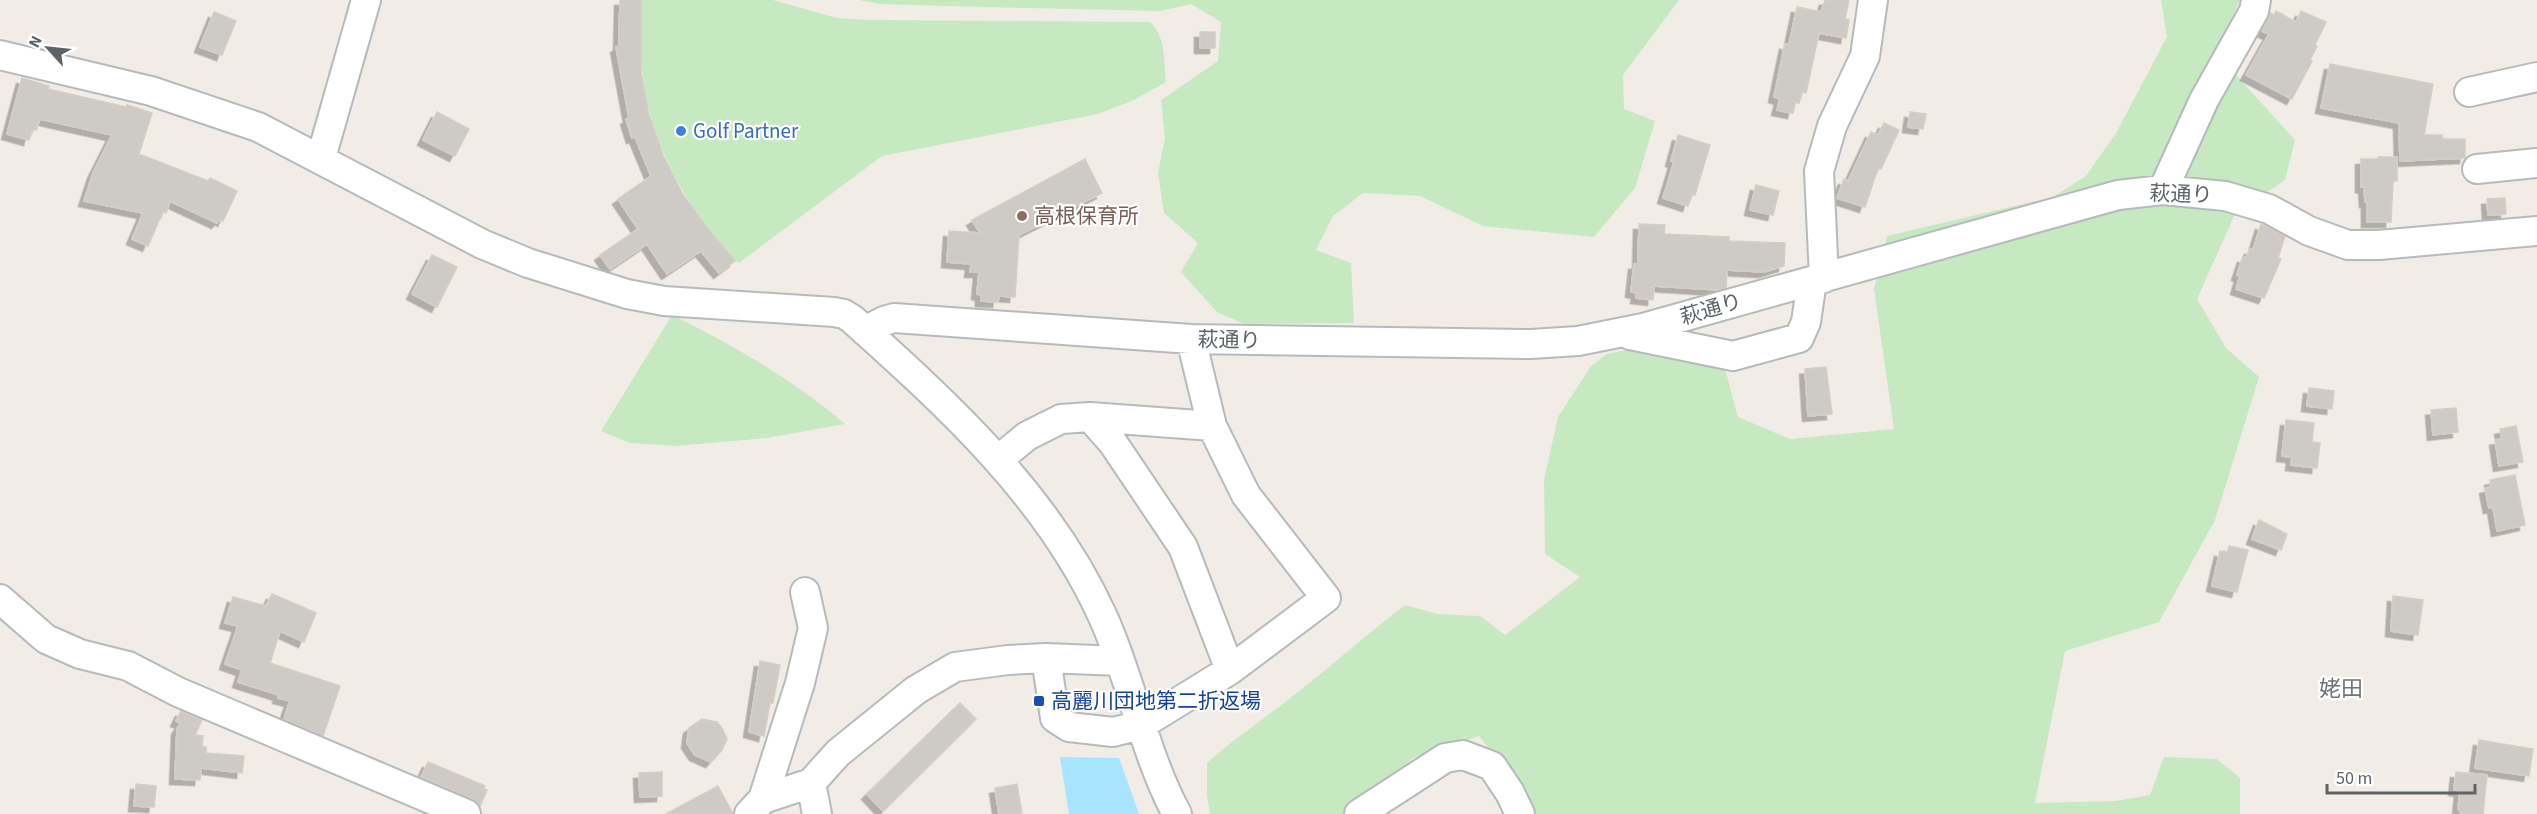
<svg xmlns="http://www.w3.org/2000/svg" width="2537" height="814" font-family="'Source Sans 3','Noto Sans JP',sans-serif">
	<defs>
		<filter id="shadow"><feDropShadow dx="-5.5" dy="5.5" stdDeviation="0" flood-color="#0004"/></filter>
	</defs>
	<rect width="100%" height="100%" fill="#f1ede6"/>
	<path fill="#c6e9c1" d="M 641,0 L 773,0 L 837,18 L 870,20 L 1150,22 C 1166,36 1164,62 1166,82 L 1134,100 L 1098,114 L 882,156 L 739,263 C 725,256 711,234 703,222 C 652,149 636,89 641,0 Z
		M 859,0 L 1679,0 L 1623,75 L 1624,109 L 1655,121 L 1635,188 L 1594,237 L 1483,226 L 1420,196 L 1363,193 L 1333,216 L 1316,250 L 1351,263 L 1354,323 L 1244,324 L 1217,312 L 1181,272 L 1198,243 L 1164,213 L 1158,173 L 1165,138 L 1161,100 L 1218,61 L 1221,22 L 1191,4 L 1160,11 L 980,7 L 880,4 Z
		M 2161,0 L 2240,0 L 2217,54 L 2295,140 L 2285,180 L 2235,214 L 2197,299 L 2226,348 L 2259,377 L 2215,520 L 2159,622 L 2065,651 L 2035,803 L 2115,801 L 2150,795 L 2164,757 L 2217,759 L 2240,778 L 2240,814 L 1530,814 L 1511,777 L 1479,736 L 1413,758 L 1360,808 L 1349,814 L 1210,814 L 1207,796 L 1207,763 C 1236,737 1268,716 1298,692 C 1334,664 1368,633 1405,605 L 1437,614 L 1480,616 L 1505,635 L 1580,577 L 1545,554 L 1544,480 L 1558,417 L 1591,366 L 1607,354 L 1653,344 L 1724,365 L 1738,417 L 1790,439 L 1894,429 L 1874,289 L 1887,236 L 2053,197 L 2086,176 L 2116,133 L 2167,37 Z
		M 672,315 C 735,346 792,379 845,424 L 767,438 L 676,446 L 630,443 L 601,431 Z"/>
	<path fill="#a7e4ff" d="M 1060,757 L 1119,758 L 1139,814 L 1069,814 Z"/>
	<path fill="#cecac5" stroke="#d6cec3" stroke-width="1.5" filter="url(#shadow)" d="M 620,0 L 641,0 L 641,73 L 649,115 L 663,155 L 682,193 L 707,228 L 735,261 L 719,273 L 701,251 L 667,274 L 647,244 L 610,269 L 600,255 L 638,229 L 618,199 L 651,176 L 635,137 L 632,138 L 626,119 L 629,118 L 616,47 L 619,46 Z
		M 1825,0 L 1849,0 L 1845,19 L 1849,20 L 1846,38 L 1819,33 L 1806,93 L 1802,92 L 1799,103 L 1795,102 L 1793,113 L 1777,110 L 1780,99 L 1774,97 L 1785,44 L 1789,45 L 1797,7 L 1821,12 Z
		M 2276,11 L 2296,22 L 2301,11 L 2326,22 L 2315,45 L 2317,46 L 2310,60 L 2312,61 L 2292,99 L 2246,75 L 2269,34 L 2262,31 L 2270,13 L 2274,15 Z
		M 214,12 L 236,21 L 222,55 L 200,47 Z
		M 1200,32 L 1215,32 L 1215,48 L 1200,48 Z
		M 2330,64 L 2433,84 L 2424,135 L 2442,135 L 2443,139 L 2465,139 L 2465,158 L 2400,161 L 2399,123 L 2321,108 Z
		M 22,78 L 49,86 L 48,89 L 126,107 L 127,105 L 152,113 L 139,154 L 208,181 L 210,178 L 237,191 L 223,221 L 220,219 L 217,223 L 170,201 L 166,213 L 163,211 L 148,246 L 132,239 L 143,213 L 84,201 L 93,173 L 112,135 L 40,119 L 36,130 L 32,129 L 29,140 L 7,134 Z
		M 437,112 L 469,129 L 455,156 L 423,140 Z
		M 1910,112 L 1926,114 L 1923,129 L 1908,127 Z
		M 1884,123 L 1899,130 L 1881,169 L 1878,168 L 1865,207 L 1837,198 L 1844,179 L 1848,181 L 1871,132 L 1878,135 Z
		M 1678,135 L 1710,145 L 1695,195 L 1692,195 L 1688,206 L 1663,198 L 1674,162 L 1671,161 Z
		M 2378,157 L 2397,157 L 2397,181 L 2393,181 L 2391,222 L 2367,222 L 2367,202 L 2365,202 L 2364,186 L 2361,187 L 2361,159 L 2378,159 Z
		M 1085,159 L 1102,193 L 1019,235 L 1015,297 L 999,296 L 998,302 L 981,301 L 981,295 L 977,294 L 979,272 L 970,272 L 971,264 L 947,262 L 949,231 L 980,233 L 972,220 Z
		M 1756,185 L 1779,191 L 1773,215 L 1750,210 Z
		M 2505,198 L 2506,214 L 2488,215 L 2487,199 Z
		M 1639,224 L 1665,225 L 1664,234 L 1729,237 L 1729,241 L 1785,243 L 1784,266 L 1764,272 L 1727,270 L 1726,288 L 1718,290 L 1654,286 L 1653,300 L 1636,298 L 1637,293 L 1631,292 L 1634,264 L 1638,264 Z
		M 2261,224 L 2285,236 L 2278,258 L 2281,259 L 2264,298 L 2236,289 L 2240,276 L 2237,275 L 2243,257 L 2246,258 L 2250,249 L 2253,250 Z
		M 432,255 L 457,267 L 437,307 L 412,294 Z
		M 1826,367 L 1832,414 L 1808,416 L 1805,369 Z
		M 2309,388 L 2334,391 L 2332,409 L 2307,406 Z
		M 2456,408 L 2458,432 L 2433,435 L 2431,410 Z
		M 2286,420 L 2314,423 L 2312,442 L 2320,443 L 2317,468 L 2291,465 L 2292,457 L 2282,456 Z
		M 2516,426 L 2523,462 L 2499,466 L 2495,440 L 2502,439 L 2500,429 Z
		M 2515,475 L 2525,525 L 2497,531 L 2493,507 L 2489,508 L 2485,488 L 2491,487 L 2490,480 Z
		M 2259,520 L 2287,534 L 2281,550 L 2252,539 Z
		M 2229,546 L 2248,550 L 2237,592 L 2212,586 L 2220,551 L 2227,553 Z
		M 272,594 L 316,613 L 304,642 L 280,631 L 270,663 L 340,686 L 323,736 L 284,719 L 290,701 L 278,698 L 279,695 L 238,682 L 242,670 L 225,664 L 238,626 L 225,623 L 233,597 L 266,606 Z
		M 2393,596 L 2423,600 L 2418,635 L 2391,631 Z
		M 760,661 L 780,665 L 773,703 L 770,703 L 764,736 L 749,732 Z
		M 960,703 L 976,719 L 883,811 L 867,794 Z
		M 181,711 L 202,720 L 195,735 L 203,736 L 202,747 L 206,747 L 206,753 L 244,756 L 242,773 L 201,768 L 200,780 L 175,779 L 177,729 L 181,723 L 176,721 Z
		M 702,719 L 717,722 L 722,728 L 727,739 L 722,750 L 711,762 L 695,755 L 687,743 L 689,728 Z
		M 2479,740 L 2533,749 L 2529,776 L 2475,768 Z
		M 428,762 L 485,786 L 484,789 L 487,790 L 480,806 L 472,799 L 421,777 Z
		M 662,772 L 662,796 L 640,797 L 639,773 Z
		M 2456,772 L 2487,775 L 2483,814 L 2460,814 L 2460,810 L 2458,809 L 2460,791 L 2454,790 Z
		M 136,784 L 156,786 L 154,807 L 134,806 Z
		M 1017,784 L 1022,814 L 999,814 L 995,788 Z
		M 718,786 L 733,814 L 666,814 Z"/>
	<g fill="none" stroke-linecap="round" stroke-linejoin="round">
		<defs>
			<path id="minor" d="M 0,55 L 151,91 L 258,127 L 482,244 L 528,263 L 627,294 L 664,301 L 834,312 L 844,314 L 852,319 C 949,406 1049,497 1103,617 C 1132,681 1144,753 1177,814
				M 2469,92 L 2537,77
				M 321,158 L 366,0
				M 2477,169 L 2537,163
				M 2163,190 L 2204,100 L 2254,11 L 2256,0
				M 1824,278 L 1819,171 L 1832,126 L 1865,56 L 1873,0
				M 865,331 L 884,321 L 894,318 L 1191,339 L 1531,344 L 1578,341 L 1643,328 L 2118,195 L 2163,190 L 2225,196 L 2269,209 L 2309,231 L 2348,245 L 2379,245 L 2537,231
				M 1630,335 L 1733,356 L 1799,338 L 1806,322 L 1812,281
				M 1090,417 L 1113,443 L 1183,547 L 1230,670
				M 998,460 L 1027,436 L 1061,419 L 1090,417 L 1212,426
				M 0,599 L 46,639 L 80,654 L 128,666 L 178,692 L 466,814
				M 1046,658 L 1055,718 L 1069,727 L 1113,732 L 1141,725 L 1230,670 L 1326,598 L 1246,495 L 1212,426 L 1191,339
				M 763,799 L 800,683 L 813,628 L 805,592
				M 749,814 L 763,799 L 811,783
				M 817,814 L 811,783 L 838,753 L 916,690 L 955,667 L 1008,660 L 1046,658 L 1120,661
				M 1359,814 L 1445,758 L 1463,755 L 1492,766 L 1510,793 L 1520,814"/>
		</defs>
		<use href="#minor" stroke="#b6b9bd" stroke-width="32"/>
		<use href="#minor" stroke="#fff" stroke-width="28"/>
	</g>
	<circle fill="#3f7fe0" stroke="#fff" stroke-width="2" cx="681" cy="131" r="6"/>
	<circle fill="#8d6e63" stroke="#fff" stroke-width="2" cx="1022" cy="216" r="6"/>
	<rect fill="#1a4fb4" stroke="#fff" stroke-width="2" x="1033" y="695" width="12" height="12" rx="3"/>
	<g text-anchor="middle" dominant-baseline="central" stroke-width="4.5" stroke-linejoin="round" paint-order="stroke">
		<g font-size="21" fill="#366cbe" stroke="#fff" text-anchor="start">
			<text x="693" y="131">Golf Partner</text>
		</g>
		<g font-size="21" fill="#5d6367" stroke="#fff">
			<text transform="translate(2181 194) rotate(2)">萩通り</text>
			<text transform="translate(1711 309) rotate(-16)">萩通り</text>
			<text transform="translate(1229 340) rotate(1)">萩通り</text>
		</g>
		<g font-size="21" fill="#785e54" stroke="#fff" text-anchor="start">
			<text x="1034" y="216">高根保育所</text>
		</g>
		<g font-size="21" fill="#164399" stroke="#fff" text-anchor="start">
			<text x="1051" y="701">高麗川団地第二折返場</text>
		</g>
		<g font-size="22" fill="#6e7579" stroke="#fff">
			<text x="2341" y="689">姥田</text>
		</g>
	</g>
	<g transform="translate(48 48) rotate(297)" stroke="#ffffff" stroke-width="4.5" paint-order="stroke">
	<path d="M0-4.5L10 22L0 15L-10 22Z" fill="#5d6367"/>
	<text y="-9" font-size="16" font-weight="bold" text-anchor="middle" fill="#5d6367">N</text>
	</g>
	<path d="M2327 784v9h148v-9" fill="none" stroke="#5d6367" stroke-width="3"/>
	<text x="2336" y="784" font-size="18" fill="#5d6367" stroke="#ffffff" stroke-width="4.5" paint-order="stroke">50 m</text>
</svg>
